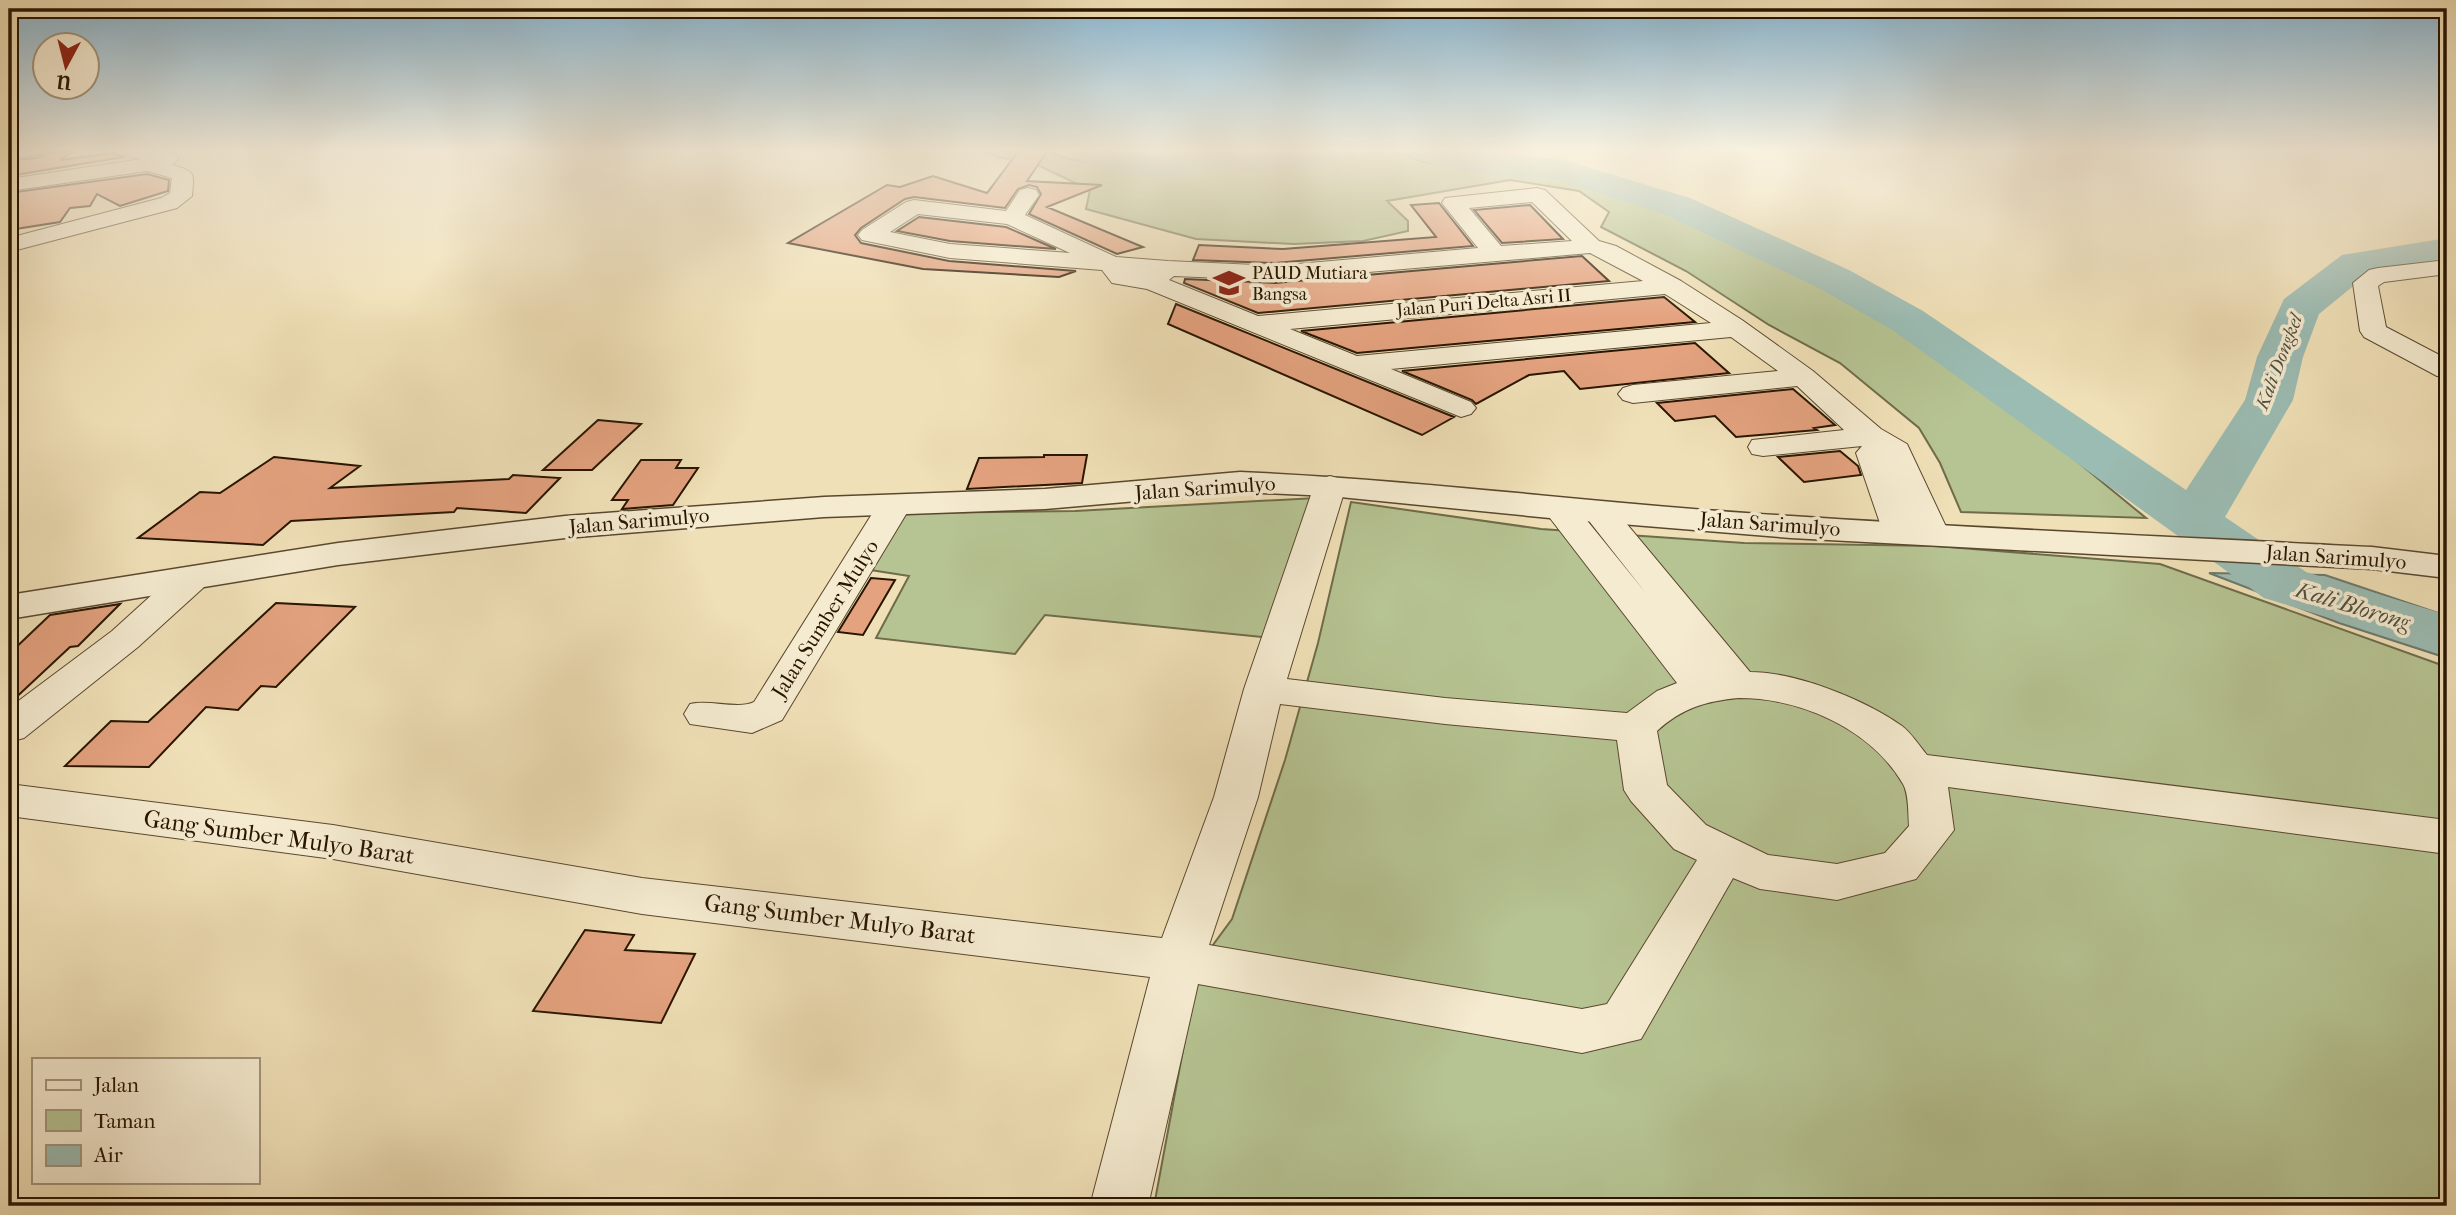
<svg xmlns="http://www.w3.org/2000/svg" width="2456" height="1215" font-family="'IM FELL French Canon',serif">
	<rect width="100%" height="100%" fill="#f0e0b7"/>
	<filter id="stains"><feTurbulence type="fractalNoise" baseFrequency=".00286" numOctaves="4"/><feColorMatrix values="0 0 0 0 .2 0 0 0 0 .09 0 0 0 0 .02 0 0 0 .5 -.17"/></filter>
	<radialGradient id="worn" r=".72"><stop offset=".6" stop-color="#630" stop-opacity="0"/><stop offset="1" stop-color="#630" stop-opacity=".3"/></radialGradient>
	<path fill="#b6c392" stroke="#6f6c4a" stroke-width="2" d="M 979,149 L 1043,149 L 1061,157 L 1132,172 L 1212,167 L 1252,169 L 1331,160 L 1338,151 L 1335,149 L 1388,149 L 1423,162 L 1513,169 L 1582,180 L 1637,200 L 1762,254 L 1894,329 L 2057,445 L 2146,518 L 1961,512 L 1940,463 L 1919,428 L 1840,363 L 1769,325 L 1686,271 L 1601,227 L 1609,212 L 1579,191 L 1510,180 L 1387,201 L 1408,221 L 1408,231 L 1363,241 L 1294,244 L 1196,239 L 1086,209 L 1090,190 L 1040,166 L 998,157 Z
		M 1316,498 L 1272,638 L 1045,615 L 1015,654 L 876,638 L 909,576 L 864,569 L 901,513 L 1075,511 Z
		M 1351,502 L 1541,529 L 1744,543 L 1936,546 L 2160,564 L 2447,667 L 2447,1206 L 1154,1206 L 1199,964 L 1232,919 L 1285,760 L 1318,643 Z"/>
	<path fill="#9bbcb3" stroke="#6d796c" stroke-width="2" d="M 2209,573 L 2325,575 L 2447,616 L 2447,658 L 2339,623 Z"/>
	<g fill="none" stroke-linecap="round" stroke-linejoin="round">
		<path stroke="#62685a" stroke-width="2" d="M 2447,622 L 2324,582 L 2269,581 L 2265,584 L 2267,588 L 2341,616 L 2447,650
			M 2447,631 L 2322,591 L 2315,593 L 2316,597 L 2447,641"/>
		<path fill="#9bbcb3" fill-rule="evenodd" d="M 1064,149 L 1118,149 L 1157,156 L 1197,151 L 1335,149 L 1337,155 L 1332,162 C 1287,173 1243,168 1198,171 C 1184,172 1169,177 1155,176 C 1134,175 1075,166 1064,149 Z
			M 1402,149 L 1456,149 L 1564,160 L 1690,198 L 1849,270 L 1923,311 L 2186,490 L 2245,400 L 2257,357 L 2284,299 L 2342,255 L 2447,238 L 2447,262 L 2368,274 L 2319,314 L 2303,357 L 2293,400 L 2225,517 L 2306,572 L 2447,615 L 2447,654 L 2264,598 L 1891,329 L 1819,288 L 1664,214 L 1590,190 L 1560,180 L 1458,171 L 1406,156 Z"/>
	</g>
	<path fill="#e4a27f" stroke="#281501" stroke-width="2" d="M 1020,149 L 1049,149 L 1027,181 L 1102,185 L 1047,207 L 1143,247 L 1117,254 L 1029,214 L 1041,194 L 1037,187 L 1029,185 L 1018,189 L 1005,208 L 914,197 L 905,199 L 861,228 L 855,235 L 861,243 L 949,261 L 1076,271 L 1059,277 L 923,269 L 788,243 L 887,185 L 900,187 L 933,176 L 987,193 Z
		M 73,151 L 60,160 L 113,153 L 123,157 L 9,176 L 9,160 L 37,158 L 46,153 Z
		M 147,174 L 169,180 L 168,191 L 120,206 L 97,194 L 90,206 L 70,208 L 60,222 L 9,230 L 9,193 Z
		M 1439,203 L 1473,246 L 1275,263 L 1193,260 L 1199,245 L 1283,249 L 1436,237 L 1411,205 Z
		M 1530,205 L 1563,239 L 1502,243 L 1474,210 Z
		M 919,217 L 1006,227 L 1056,249 L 950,241 L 897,231 Z
		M 1582,256 L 1609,281 L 1258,313 L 1184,283 L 1185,279 L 1275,283 Z
		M 1664,297 L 1695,322 L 1357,353 L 1301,331 Z
		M 1176,304 L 1454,417 L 1422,435 L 1168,324 Z
		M 1695,343 L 1729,373 L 1580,389 L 1564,371 L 1529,375 L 1476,404 L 1472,400 L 1402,371 Z
		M 1793,389 L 1835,425 L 1814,428 L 1817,430 L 1736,437 L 1715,416 L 1675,421 L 1657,403 Z
		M 598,420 L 641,424 L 592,470 L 543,470 Z
		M 1840,451 L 1858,466 L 1861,475 L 1804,482 L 1778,457 Z
		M 1044,455 L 1087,455 L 1082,483 L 967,489 L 979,458 L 1044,457 Z
		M 274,457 L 360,466 L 330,488 L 509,479 L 513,475 L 560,478 L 526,513 L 457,508 L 454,512 L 291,521 L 263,545 L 138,538 L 200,492 L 220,493 Z
		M 641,460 L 681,460 L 676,468 L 698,468 L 673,505 L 622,509 L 628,500 L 612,500 Z
		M 871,578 L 895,580 L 863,635 L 838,632 Z
		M 276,603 L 355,607 L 276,687 L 261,686 L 238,710 L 206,707 L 149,767 L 65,766 L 111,721 L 148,722 Z
		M 120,604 L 78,646 L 70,647 L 9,704 L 9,654 L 50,615 Z
		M 585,930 L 634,935 L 625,950 L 695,954 L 661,1023 L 533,1011 Z"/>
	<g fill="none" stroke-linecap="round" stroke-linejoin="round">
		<defs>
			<path id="minor" d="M 9,149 L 47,149 L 37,155 L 9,158 Z
				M 113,149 L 152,149 L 175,155 L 178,159 L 172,165 C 196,172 194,172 192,196 L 177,208 L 9,252 L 9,238 L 161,198 L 170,193 L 172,178 L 147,171 L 9,191 L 9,179 L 142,159 L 116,153 Z
				M 1028,188 L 1036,190 L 1039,195 L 1025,215 L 1116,257 L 1168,261 L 1275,266 L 1478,248 L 1442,203 L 1445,198 L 1537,188 L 1545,190 L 1599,241 L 1616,246 L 1681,281 L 1742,320 L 1813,371 L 1881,429 L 1907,444 L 1949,533 L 1944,540 L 1932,543 L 1920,540 L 1916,534 L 1912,539 L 1900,542 L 1888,539 L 1883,532 L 1856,453 L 1862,446 L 1763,456 L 1752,454 L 1748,447 L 1752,440 L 1844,430 L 1797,386 L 1633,403 L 1623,400 L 1618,394 L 1623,388 L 1633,385 L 1778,371 L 1731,337 L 1391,369 L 1471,402 L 1476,408 L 1471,414 L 1461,417 L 1147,289 L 1112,283 L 1102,270 L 950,258 L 862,240 L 858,235 L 862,230 L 906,202 L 914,200 L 1006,211 L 1020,190 ZM 1532,202 L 1572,241 L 1501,246 L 1469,208 ZM 918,214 L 1007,224 L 1070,253 L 950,244 L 890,232 ZM 1590,253 L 1643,281 L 1258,316 L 1169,280 L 1174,276 L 1275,280 ZM 1665,294 L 1711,323 L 1357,356 L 1290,329 Z
				M 2447,260 L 2447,274 L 2384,282 L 2378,286 L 2386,327 L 2447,359 L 2447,378 L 2437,376 L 2364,337 L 2360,331 L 2353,283 L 2369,270 L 2378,268 Z
				M 1330,476 L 1341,479 L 1346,486 L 1287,679 L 1445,698 L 1627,713 L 1657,691 L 1677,683 L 1543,509 L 1548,502 L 1560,499 L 1572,502 L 1645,592 L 1582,512 L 1587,505 L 1599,502 L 1611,505 L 1750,672 C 1796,672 1864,699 1902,726 C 1911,733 1919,745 1927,755 L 2447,820 L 2447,854 L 1948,787 L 1954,830 L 1916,879 L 1837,900 L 1760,889 L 1733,878 L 1641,1039 L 1582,1053 L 1198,984 L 1148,1206 L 1090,1206 L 1150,977 L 642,914 L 333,859 L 9,816 L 9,784 L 333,825 L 642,878 L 1162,938 L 1214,797 L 1244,689 L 1314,486 L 1319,479 ZM 1739,698 C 1801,698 1871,729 1903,784 C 1909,794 1908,814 1909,826 L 1885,853 L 1837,864 L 1768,855 L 1706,825 L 1667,785 L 1657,731 C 1682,708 1706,701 1739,698 ZM 1280,704 L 1445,724 L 1617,740 L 1624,790 L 1631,801 L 1674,849 L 1697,860 L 1607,1004 L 1582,1009 L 1209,945 L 1258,797 Z
				M 894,496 L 906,499 L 911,506 L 782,720 L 752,733 L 690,724 L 684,714 L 690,704 C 710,699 737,710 754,702 L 877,506 L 882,499 Z
				M 190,569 L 203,572 L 208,580 L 203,588 L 138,647 L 24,738 L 9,742 L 9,708 L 112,631 L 177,572 Z"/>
			<path id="tertiary" d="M 1240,472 C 1424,480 1607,505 1791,516 C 1985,529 2178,537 2372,547 L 2447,556 L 2447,578 L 2372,569 L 1791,538 L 1560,519 L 1330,496 L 1240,492 L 1045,509 L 824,517 L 565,538 L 338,565 L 9,619 L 9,595 L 338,543 L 565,516 L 824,497 L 1045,489 Z"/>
		</defs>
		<use href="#minor" stroke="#5a482e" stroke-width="2"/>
		<use href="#tertiary" stroke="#5a482e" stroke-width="3"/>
		<use href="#minor" fill="#f5ebd0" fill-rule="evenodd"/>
		<use href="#tertiary" fill="#f5ebd0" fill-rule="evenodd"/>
	</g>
	<linearGradient id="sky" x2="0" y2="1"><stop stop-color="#89b7d3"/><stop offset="0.47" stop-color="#f8f1df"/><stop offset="1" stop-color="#f8f1df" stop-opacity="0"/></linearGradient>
	<rect width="2456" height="320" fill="url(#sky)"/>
	<defs>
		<symbol id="school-bare" viewBox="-9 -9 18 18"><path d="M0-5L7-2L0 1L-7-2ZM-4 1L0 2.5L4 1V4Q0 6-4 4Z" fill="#8f2418" stroke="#f5ebd0" stroke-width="2.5" paint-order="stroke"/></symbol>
	</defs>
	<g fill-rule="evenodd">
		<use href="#school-bare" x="1207" y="261" width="44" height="44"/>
	</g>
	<g text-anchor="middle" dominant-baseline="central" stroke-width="7" stroke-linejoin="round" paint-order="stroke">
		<g font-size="18" fill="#281501" stroke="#f5ebd0" text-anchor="start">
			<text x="1252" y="273">PAUD Mutiara<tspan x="1252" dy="21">Bangsa</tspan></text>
		</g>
		<g font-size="18" fill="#281501" stroke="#f5ebd0">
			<text transform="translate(1484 303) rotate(-5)">Jalan Puri Delta Asri II</text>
		</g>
		<g font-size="19" font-style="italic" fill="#504f3f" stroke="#f5ebd0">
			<text transform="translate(2279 362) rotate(-69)">Kali Dongkel</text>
		</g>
		<g font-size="21" fill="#281501" stroke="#f5ebd0">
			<text transform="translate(1205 488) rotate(-4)">Jalan Sarimulyo</text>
			<text transform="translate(639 521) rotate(-5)">Jalan Sarimulyo</text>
			<text transform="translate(1770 524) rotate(4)">Jalan Sarimulyo</text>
			<text transform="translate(2336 557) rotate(4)">Jalan Sarimulyo</text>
			<text transform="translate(825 619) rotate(-58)">Jalan Sumber Mulyo</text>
		</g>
		<g font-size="23" font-style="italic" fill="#504f3f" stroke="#f5ebd0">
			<text transform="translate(2353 606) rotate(17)">Kali Blorong</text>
		</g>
		<g font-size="24" fill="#281501" stroke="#f5ebd0">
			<text transform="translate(279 837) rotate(8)">Gang Sumber Mulyo Barat</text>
			<text transform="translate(840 919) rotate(7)">Gang Sumber Mulyo Barat</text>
		</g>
	</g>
	<rect width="2456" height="1215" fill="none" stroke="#f0e0b7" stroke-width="35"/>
	<rect x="10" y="10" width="2435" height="1194" fill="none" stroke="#281501" stroke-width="3.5"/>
	<rect x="18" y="18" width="2421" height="1180" fill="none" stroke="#281501" stroke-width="2"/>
	<rect x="32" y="1058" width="228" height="126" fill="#f5ebd0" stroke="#a3957d" stroke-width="2"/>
	<rect x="46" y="1080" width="35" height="10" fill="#f5ebd0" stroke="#a3957d" stroke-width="2"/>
	<text x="94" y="1092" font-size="21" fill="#281501">Jalan</text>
	<rect x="46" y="1110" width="35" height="21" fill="#b6c392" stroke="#a3957d" stroke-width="2"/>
	<text x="94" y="1128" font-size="21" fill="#281501">Taman</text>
	<rect x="46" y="1145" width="35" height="21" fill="#9bbcb3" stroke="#a3957d" stroke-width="2"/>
	<text x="94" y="1162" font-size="21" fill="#281501">Air</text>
	<g transform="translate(66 66) rotate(187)"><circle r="33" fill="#f5ebd0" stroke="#a3957d" stroke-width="2"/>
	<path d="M0-5L12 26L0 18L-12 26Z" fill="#8f2418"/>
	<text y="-10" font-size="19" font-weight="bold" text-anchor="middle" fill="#281501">U</text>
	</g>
	<rect width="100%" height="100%" filter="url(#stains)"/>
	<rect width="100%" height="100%" fill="url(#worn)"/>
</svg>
